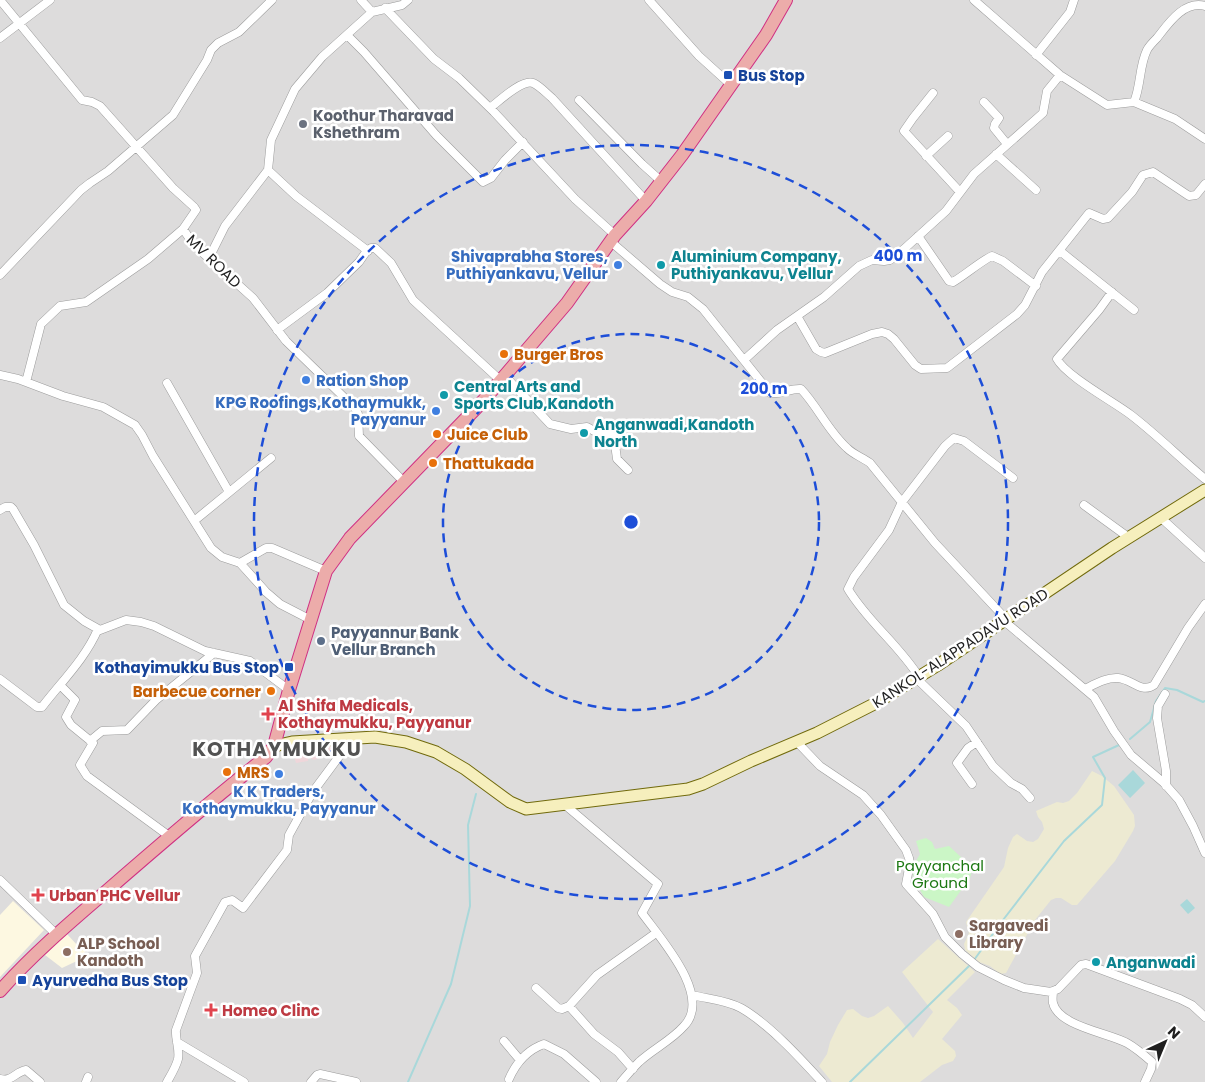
<svg xmlns="http://www.w3.org/2000/svg" width="1205" height="1082" font-family="Poppins,sans-serif">
	<rect width="100%" height="100%" fill="#efeae6"/>
	<path fill="#dddcdc" d="M 0,0 L 1205,0 L 1205,1082 L 0,1082 Z"/>
	<path fill="#efd6da" d="M 339,744 L 344,747 L 336,759 L 330,757 L 331,754 L 330,754 L 320,756 L 320,758 L 314,760 L 310,758 L 308,759 L 308,761 L 296,763 L 293,753 Z"/>
	<path fill="#fdf8e1" d="M 13,901 L 44,930 L 0,977 L 0,915 Z
		M 67,934 L 78,946 L 84,949 L 87,949 L 79,960 L 62,968 L 45,955 Z"/>
	<path fill="#edead2" d="M 1092,771 L 1102,776 L 1114,786 L 1134,815 L 1135,826 L 1133,831 L 1115,861 L 1077,905 L 1072,905 L 1061,898 L 1056,898 L 1051,900 L 1035,920 L 1006,973 L 1000,974 L 990,966 L 979,962 L 965,950 L 964,944 L 969,933 L 966,922 L 1004,867 L 1008,848 L 1013,837 L 1017,834 L 1027,841 L 1033,842 L 1038,839 L 1044,829 L 1042,822 L 1038,817 L 1036,811 L 1057,802 L 1063,803 L 1069,801 L 1077,793 Z
		M 938,939 L 975,972 L 947,1000 L 957,1008 L 962,1015 L 942,1039 L 955,1051 L 956,1056 L 953,1061 L 942,1065 L 920,1082 L 832,1082 L 819,1066 L 827,1054 L 830,1042 L 838,1025 L 847,1010 L 853,1009 L 862,1016 L 868,1018 L 874,1016 L 888,1006 L 903,1023 L 913,1038 L 933,1012 L 902,972 Z"/>
	<path fill="#cbf6c6" d="M 926,838 L 932,842 L 935,849 L 949,846 L 961,857 L 972,871 L 970,878 L 949,907 L 924,897 L 914,879 L 912,868 L 920,854 L 916,841 Z"/>
	<path fill="#a9d8da" d="M 1133,770 L 1145,783 L 1130,798 L 1118,785 Z
		M 1187,899 L 1195,908 L 1188,914 L 1180,905 Z"/>
	<g fill="none" stroke-linecap="round" stroke-linejoin="round">
		<path stroke="#a9d8da" stroke-width="2" d="M 1130,739 L 1150,722 L 1156,701 L 1165,688 L 1177,690 L 1203,702 L 1205,701
			M 974,960 L 1003,920 L 1064,841 L 1102,805 L 1105,778 L 1093,757 L 1119,745
			M 408,1082 L 451,984 L 470,906 L 468,825 L 476,794
			M 850,1082 L 969,966"/>
		<defs>
			<path id="minor" d="M 0,0 L 82,100 L 92,102 L 100,106 L 173,188 L 194,207 L 196,210 L 183,229 L 194,245 L 253,298 L 286,341 L 355,408 L 358,414 L 359,436 L 405,483
				M 649,0 L 699,56 L 731,85
				M 974,0 L 1060,75 L 1107,105 L 1134,102 L 1175,119 L 1205,139
				M 385,8 L 434,59 L 459,78 L 494,112 L 575,199 L 615,235
				M 372,12 L 402,5 L 408,0
				M 347,35 L 364,52 L 436,135 L 483,182 L 491,178 L 505,160 L 523,142
				M 0,38 L 50,0
				M 1036,55 L 1070,12 L 1074,0
				M 933,93 L 913,118 L 904,131 L 960,192
				M 579,100 L 642,164 L 661,181
				M 984,102 L 999,118 L 995,124 L 994,128 L 1007,144
				M 1134,102 C 1141,86 1139,66 1147,50 C 1149,46 1154,41 1157,38 C 1168,24 1184,0 1205,6
				M 490,108 C 499,101 522,79 533,83 C 540,86 546,93 552,98 L 646,201
				M 996,154 L 1036,190
				M 926,156 L 948,136
				M 268,170 L 296,196 L 368,251
				M 918,236 L 949,281 L 953,282 C 965,275 981,261 992,256 L 1003,261 L 1036,286
				M 610,241 L 660,284 L 672,292 L 688,297 L 703,309 L 770,393 C 781,395 790,388 801,389 C 818,407 828,431 847,448 C 854,455 862,457 870,463 L 935,543 L 1005,618
				M 1060,251 L 1134,310
				M 209,258 L 225,226 L 268,170 L 271,140 L 295,89 L 322,57 L 372,12 L 361,0
				M 0,275 L 81,190 L 90,183 L 108,171 L 173,115 L 207,60 L 211,50 L 218,43 L 239,32 L 272,0
				M 1112,292 L 1099,310 L 1057,359 C 1066,376 1114,402 1131,415 C 1157,435 1180,458 1205,479
				M 797,316 L 816,349 L 821,352 L 825,353 L 872,334 L 882,332 L 888,334 L 894,339 L 915,365 L 921,369 L 947,368 L 1017,314 L 1025,305 L 1042,272 L 1089,213 L 1103,219 L 1108,218 L 1132,192 L 1143,175 L 1153,172 L 1189,196 L 1196,195 L 1205,184
				M 277,330 L 327,293 L 359,262 L 366,252 L 371,248 L 375,248 L 391,263 L 413,300 L 500,380
				M 744,360 L 777,330 L 824,297 L 859,266 L 872,260 L 884,261 L 890,260 L 904,249 L 946,211 L 974,174 L 1043,113 L 1047,91 L 1060,75
				M 0,375 L 18,379 L 63,396 L 103,407 L 135,425 L 142,435 L 153,456 L 211,548 L 222,557 L 240,563 L 266,548 L 272,548 L 326,571
				M 505,376 L 550,424 L 571,429 L 587,427 L 596,432 L 605,431 L 614,437 L 617,459 L 628,470
				M 26,382 L 41,324 L 60,306 L 86,302 L 148,259 L 183,229
				M 167,383 L 229,492
				M 1084,505 L 1128,537
				M 0,510 L 5,507 L 11,507 L 13,509 L 34,545 L 64,605 L 84,621 L 100,630 L 126,620 L 141,622 L 154,626 L 205,651 L 250,661 L 289,690
				M 1160,517 L 1205,558
				M 194,521 L 271,458
				M 240,563 L 266,592 L 280,604 L 311,620
				M 1003,620 L 1094,697 L 1114,731 L 1131,755 L 1164,783 L 1179,800 L 1193,826 L 1205,853
				M 919,677 C 899,645 867,621 848,589 L 854,577 L 889,530 L 902,502 L 945,446 L 954,438 L 964,441 L 1013,478
				M 916,678 L 966,726 L 993,766 L 1011,783 L 1022,789 L 1030,798
				M 0,679 L 37,707 L 42,707 C 62,681 85,659 98,629
				M 60,685 L 75,700 L 66,717 L 71,725 L 93,743 L 80,765 L 87,776 L 169,836
				M 1085,689 C 1095,684 1107,677 1118,678 C 1132,679 1141,694 1154,685 L 1188,628 L 1205,604
				M 1165,694 L 1158,706 L 1157,718 L 1166,771 L 1166,786
				M 90,741 L 102,731 L 127,730 L 156,700 L 214,653
				M 797,742 L 820,766 L 863,795 L 881,815 L 906,850 L 909,858 L 910,863 L 906,884 L 933,914 L 945,937 L 962,954 L 978,967 L 1004,980 L 1024,988 L 1051,992 L 1058,989 L 1081,965 L 1086,964 L 1180,999 L 1192,1005 L 1205,1017
				M 972,784 L 957,763 L 968,748 L 977,742
				M 564,804 L 658,884 L 642,913 C 660,938 713,996 684,1026 C 672,1040 653,1049 639,1062 C 633,1068 627,1075 621,1082
				M 0,880 L 57,935
				M 536,988 L 558,1008 L 562,1009 L 569,1006 L 597,975 L 656,933
				M 1053,991 C 1053,995 1052,999 1053,1003 C 1058,1026 1109,1033 1127,1043 C 1136,1048 1144,1055 1152,1062 L 1151,1069 L 1145,1082
				M 692,995 C 708,999 726,1000 741,1008 C 769,1024 800,1058 822,1082
				M 569,1006 L 594,1034 L 618,1052 L 633,1069
				M 504,1041 L 520,1060
				M 177,1042 L 244,1082
				M 0,1079 C 12,1082 15,1072 26,1070 L 40,1082
				M 509,1079 C 516,1063 527,1050 544,1044 L 564,1054 L 596,1082
				M 86,1082 L 88,1077
				M 167,1082 C 171,1075 176,1067 178,1059 C 180,1049 175,1039 176,1030 L 197,973 L 195,956 L 225,902 L 232,900 L 243,908 L 287,850 L 289,835 L 312,793 L 352,739
				M 311,1082 L 317,1075 L 320,1074 L 356,1082"/>
			<path id="secondary" d="M 274,746 L 292,742 L 375,737 L 406,742 L 436,752 L 465,769 L 510,802 L 526,809 L 688,789 L 703,784 L 751,761 L 817,733 L 876,703 L 938,665 L 1112,548 L 1205,490"/>
			<path id="trunk" d="M 0,991 C 31,956 67,925 102,895 C 156,848 210,801 266,757 L 274,746 L 289,690 L 326,571 L 350,538 L 483,401 L 567,303 L 615,235 L 646,201 L 682,155 L 766,35 L 786,0"/>
		</defs>
		<use href="#minor" stroke="#9c9c9c" stroke-width="9"/>
		<use href="#secondary" stroke="#716a0c" stroke-width="13"/>
		<use href="#trunk" stroke="#d03083" stroke-width="14"/>
		<use href="#minor" stroke="#fff" stroke-width="8"/>
		<use href="#secondary" stroke="#f6efbd" stroke-width="11"/>
		<use href="#trunk" stroke="#ecacaa" stroke-width="12"/>
	</g>
	<g fill="none" stroke="#1d4ed8" stroke-width="2.5" stroke-dasharray="9 6">
		<circle cx="631" cy="522" r="188"/>
		<circle cx="631" cy="522" r="377"/>
	</g>
	<g fill="#1a4fb4" stroke="#fff" stroke-width="2">
		<rect x="723" y="70" width="10" height="10" rx="2.5"/>
		<rect x="284" y="662" width="10" height="10" rx="2.5"/>
		<rect x="17" y="975" width="10" height="10" rx="2.5"/>
	</g>
	<circle fill="#6b7280" stroke="#fff" stroke-width="2" cx="303" cy="124" r="5"/>
	<g fill="#3f7fe0" stroke="#fff" stroke-width="2">
		<circle cx="618" cy="265" r="5"/>
		<circle cx="306" cy="380" r="5"/>
		<circle cx="436" cy="411" r="5"/>
		<circle cx="279" cy="774" r="5"/>
	</g>
	<g fill="#0f9aa8" stroke="#fff" stroke-width="2">
		<circle cx="661" cy="265" r="5"/>
		<circle cx="444" cy="395" r="5"/>
		<circle cx="584" cy="433" r="5"/>
		<circle cx="1096" cy="962" r="5"/>
	</g>
	<g fill="#e8710a" stroke="#fff" stroke-width="2">
		<circle cx="504" cy="354" r="5"/>
		<circle cx="437" cy="434" r="5"/>
		<circle cx="433" cy="463" r="5"/>
		<circle cx="271" cy="691" r="5"/>
		<circle cx="227" cy="772" r="5"/>
	</g>
	<circle fill="#5c6f8a" stroke="#fff" stroke-width="2" cx="321" cy="641" r="5"/>
	<g fill="#e0444e" stroke="#fff" stroke-width="2">
		<path d="M265.5 706.5h5v5h5v5h-5v5h-5v-5h-5v-5h5z"/>
		<path d="M35.5 887.5h5v5h5v5h-5v5h-5v-5h-5v-5h5z"/>
		<path d="M208.5 1002.5h5v5h5v5h-5v5h-5v-5h-5v-5h5z"/>
	</g>
	<g fill="#8d6e63" stroke="#fff" stroke-width="2">
		<circle cx="959" cy="934" r="5"/>
		<circle cx="67" cy="952" r="5"/>
	</g>
	<g text-anchor="middle" dominant-baseline="central" stroke-width="5" stroke-linejoin="round" paint-order="stroke">
		<g font-size="15" font-weight="bold" fill="#164399" stroke="#fff" text-anchor="start">
			<text x="738" y="75">Bus Stop</text>
			<text x="279" y="667" text-anchor="end">Kothayimukku Bus Stop</text>
			<text x="32" y="980">Ayurvedha Bus Stop</text>
		</g>
		<g font-size="15" font-weight="bold" fill="#5b616d" stroke="#fff" text-anchor="start">
			<text x="313" y="115">Koothur Tharavad<tspan x="313" dy="17">Kshethram</tspan></text>
		</g>
		<g font-size="15" font-weight="bold" fill="#366cbe" stroke="#fff" text-anchor="end">
			<text x="608" y="256">Shivaprabha Stores,<tspan x="608" dy="17">Puthiyankavu, Vellur</tspan></text>
			<text x="316" y="380" text-anchor="start">Ration Shop</text>
			<text x="426" y="402">KPG Roofings,Kothaymukk,<tspan x="426" dy="17">Payyanur</tspan></text>
			<text x="279" y="791" text-anchor="middle">K K Traders,<tspan x="279" dy="17">Kothaymukku, Payyanur</tspan></text>
		</g>
		<g font-size="15" font-weight="bold" fill="#0d838f" stroke="#fff" text-anchor="start">
			<text x="671" y="256">Aluminium Company,<tspan x="671" dy="17">Puthiyankavu, Vellur</tspan></text>
			<text x="454" y="386">Central Arts and<tspan x="454" dy="17">Sports Club,Kandoth</tspan></text>
			<text x="594" y="424">Anganwadi,Kandoth<tspan x="594" dy="17">North</tspan></text>
			<text x="1106" y="962">Anganwadi</text>
		</g>
		<g font-size="15" fill="#1f1f1f" stroke="#fff">
			<text transform="translate(214 261) rotate(44)">MV ROAD</text>
			<text transform="translate(960 648) rotate(-33)">KANKOL-ALAPPADAVU ROAD</text>
		</g>
		<g font-size="15" font-weight="bold" fill="#c56008" stroke="#fff" text-anchor="start">
			<text x="514" y="354">Burger Bros</text>
			<text x="447" y="434">Juice Club</text>
			<text x="443" y="463">Thattukada</text>
			<text x="261" y="691" text-anchor="end">Barbecue corner</text>
			<text x="237" y="772">MRS</text>
		</g>
		<g font-size="15" font-weight="bold" fill="#4e5e75" stroke="#fff" text-anchor="start">
			<text x="331" y="632">Payyannur Bank<tspan x="331" dy="17">Vellur Branch</tspan></text>
		</g>
		<g font-size="15" font-weight="bold" fill="#be3a42" stroke="#fff" text-anchor="start">
			<text x="278" y="705">Al Shifa Medicals,<tspan x="278" dy="17">Kothaymukku, Payyanur</tspan></text>
			<text x="49" y="895">Urban PHC Vellur</text>
			<text x="222" y="1010">Homeo Clinc</text>
		</g>
		<g font-size="15" fill="#1c7812" stroke="#fff">
			<text x="940" y="865">Payyanchal<tspan x="940" dy="17">Ground</tspan></text>
		</g>
		<g font-size="15" font-weight="bold" fill="#785e54" stroke="#fff" text-anchor="start">
			<text x="969" y="925">Sargavedi<tspan x="969" dy="17">Library</tspan></text>
			<text x="77" y="943">ALP School<tspan x="77" dy="17">Kandoth</tspan></text>
		</g>
		<g font-size="20" font-weight="bold" letter-spacing="1" fill="#525252" stroke="#fff">
			<text x="277" y="749">KOTHAYMUKKU</text>
		</g>
	</g>
	<circle cx="631" cy="522" r="8" fill="#1d4ed8" stroke="#fff" stroke-width="2.5"/>
	<g font-size="15" text-anchor="middle" font-weight="bold" fill="#1d4ed8" stroke="#fff" stroke-width="5" stroke-linejoin="round" paint-order="stroke">
		<text x="898" y="261">400 m</text>
		<text x="764" y="394">200 m</text>
	</g>
	<g transform="translate(1165 1042) rotate(44)" stroke="#ffffff" stroke-width="4" paint-order="stroke">
	<path d="M0-4L9 19L0 12L-9 19Z" fill="#1f1f1f"/>
	<text y="-8" font-size="14" font-weight="bold" text-anchor="middle" fill="#1f1f1f">N</text>
	</g>
</svg>
